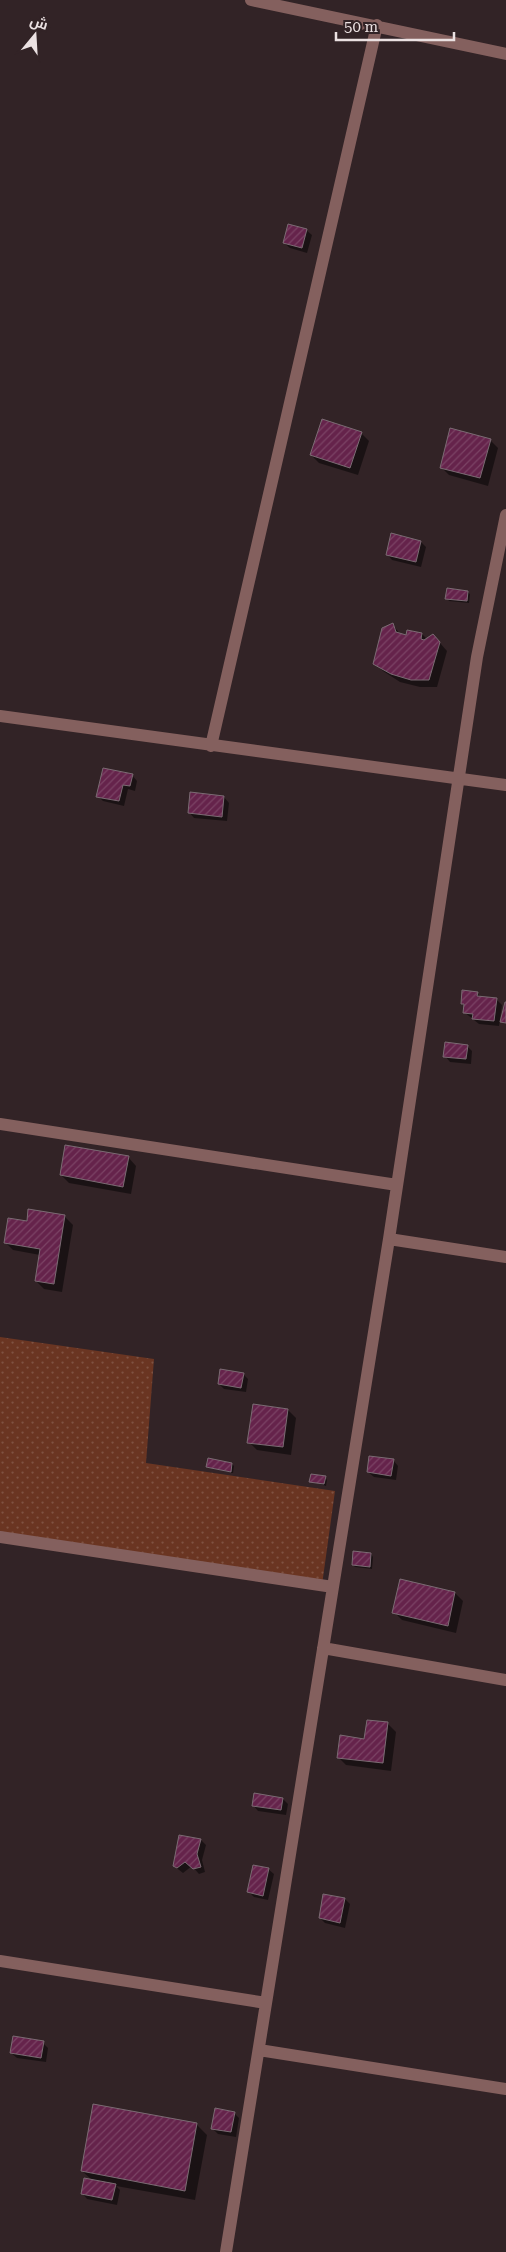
<svg xmlns="http://www.w3.org/2000/svg" width="506" height="2252" font-family="'Roboto Serif',Cairo,serif">
	<defs>
		<pattern id="grass-dots" width="8" height="8" patternUnits="userSpaceOnUse" patternTransform="scale(1.25)"><rect width="8" height="8" fill="#6a3522"/><path d="M2 2h.1M6 6h.1" fill="none" stroke="#7f5242" stroke-width="1.8" stroke-linecap="round"/></pattern>
		<pattern id="building-hatch" width="6" height="6" patternUnits="userSpaceOnUse" patternTransform="scale(1.25)"><rect width="6" height="6" fill="#65234b"/><path d="M-1 1l2-2M0 6l6-6M5 7l2-2" fill="none" stroke="#7b4365"/></pattern>
	</defs>
	<rect width="100%" height="100%" fill="#322326"/>
	<path fill="url(#grass-dots)" d="M 0,1337 L 154,1359 L 146,1463 L 335,1491 L 322,1585 L 0,1537 Z"/>
	<path fill="#0007" d="M 306,230 L 312,235 L 307,253 L 290,248 L 284,243 Z
		M 361,433 L 369,441 L 358,475 L 319,463 L 311,455 Z
		M 490,440 L 498,448 L 488,486 L 449,475 L 441,467 Z
		M 421,542 L 426,547 L 421,567 L 392,560 L 387,554 Z
		M 467,592 L 470,594 L 469,603 L 449,601 L 447,598 Z
		M 392,624 L 401,635 L 406,636 L 422,634 L 427,639 L 433,635 L 447,651 L 437,687 L 420,687 L 400,682 L 383,671 L 375,663 Z
		M 132,775 L 137,781 L 135,791 L 128,789 L 124,806 L 103,801 L 98,796 Z
		M 224,797 L 229,803 L 227,821 L 194,818 L 189,812 Z
		M 477,993 L 482,998 L 496,999 L 502,1005 L 499,1026 L 479,1024 L 464,1012 L 465,1006 L 462,1003 Z
		M 467,1046 L 472,1051 L 471,1064 L 450,1062 L 445,1056 Z
		M 128,1157 L 136,1166 L 131,1194 L 69,1183 L 61,1175 Z
		M 29,1211 L 65,1217 L 73,1225 L 62,1292 L 44,1289 L 36,1281 L 40,1255 L 13,1250 L 5,1242 L 28,1223 Z
		M 243,1374 L 248,1379 L 246,1392 L 224,1389 L 219,1384 Z
		M 288,1410 L 296,1418 L 291,1455 L 257,1450 L 249,1442 Z
		M 393,1460 L 398,1466 L 396,1480 L 374,1477 L 368,1472 Z
		M 232,1464 L 234,1466 L 233,1473 L 207,1467 Z
		M 325,1477 L 327,1480 L 326,1486 L 311,1481 Z
		M 371,1554 L 373,1557 L 372,1569 L 355,1567 L 353,1565 Z
		M 401,1581 L 455,1593 L 463,1601 L 456,1633 L 402,1620 L 394,1612 Z
		M 388,1724 L 396,1732 L 391,1771 L 346,1765 L 338,1757 Z
		M 283,1799 L 288,1804 L 286,1815 L 258,1811 L 253,1805 Z
		M 180,1836 L 201,1840 L 206,1845 L 202,1860 L 205,1872 L 199,1874 L 192,1866 L 183,1873 L 174,1866 Z
		M 268,1869 L 274,1874 L 268,1900 L 254,1897 L 249,1892 Z
		M 345,1899 L 350,1904 L 345,1928 L 325,1923 L 320,1918 Z
		M 43,2043 L 48,2048 L 46,2062 L 17,2058 L 11,2053 Z
		M 234,2113 L 239,2118 L 236,2137 L 218,2134 L 213,2129 Z
		M 197,2125 L 207,2135 L 195,2200 L 116,2186 L 120,2190 L 117,2205 L 87,2199 L 82,2193 L 92,2180 L 82,2171 Z"/>
	<path fill="url(#building-hatch)" stroke="#7b6b73" d="M 288,224 L 307,229 L 302,248 L 283,243 Z
		M 322,419 L 362,432 L 350,468 L 310,455 Z
		M 450,428 L 491,439 L 480,478 L 440,468 Z
		M 391,533 L 421,541 L 416,562 L 386,555 Z
		M 447,588 L 468,591 L 467,601 L 445,599 Z
		M 393,623 L 396,632 L 406,635 L 407,630 L 422,633 L 421,639 L 424,640 L 433,634 L 440,642 L 429,680 L 411,680 L 391,674 L 373,664 L 382,628 Z
		M 103,768 L 133,774 L 130,786 L 123,785 L 119,801 L 96,797 Z
		M 190,792 L 224,796 L 222,817 L 188,813 Z
		M 462,990 L 478,992 L 477,996 L 497,998 L 494,1021 L 472,1019 L 473,1014 L 463,1013 L 464,1004 L 461,1004 Z
		M 505,1002 L 506,1002 L 506,1023 L 500,1022 Z
		M 445,1042 L 468,1045 L 466,1059 L 443,1057 Z
		M 65,1145 L 129,1156 L 123,1187 L 60,1175 Z
		M 28,1209 L 65,1215 L 54,1284 L 35,1281 L 40,1249 L 4,1243 L 8,1218 L 27,1221 Z
		M 220,1369 L 244,1373 L 241,1388 L 218,1384 Z
		M 253,1404 L 288,1409 L 283,1447 L 247,1443 Z
		M 369,1456 L 394,1459 L 391,1476 L 367,1472 Z
		M 208,1458 L 232,1463 L 231,1472 L 206,1467 Z
		M 311,1474 L 326,1476 L 324,1484 L 309,1482 Z
		M 353,1551 L 371,1553 L 370,1567 L 352,1565 Z
		M 400,1579 L 455,1592 L 448,1626 L 392,1613 Z
		M 367,1720 L 388,1722 L 383,1763 L 337,1758 L 340,1735 L 364,1739 Z
		M 254,1793 L 283,1798 L 281,1810 L 252,1806 Z
		M 179,1835 L 201,1839 L 197,1854 L 201,1867 L 193,1869 L 185,1862 L 177,1868 L 173,1866 Z
		M 253,1865 L 269,1868 L 263,1896 L 247,1892 Z
		M 323,1894 L 345,1898 L 340,1923 L 319,1918 Z
		M 13,2036 L 44,2041 L 41,2058 L 10,2053 Z
		M 93,2104 L 197,2123 L 185,2191 L 81,2171 Z
		M 215,2108 L 235,2112 L 231,2132 L 211,2129 Z
		M 84,2178 L 116,2184 L 112,2200 L 81,2194 Z"/>
	<g fill="none" stroke-linecap="round" stroke-linejoin="round">
		<path stroke="#84605e" stroke-width="12" d="M 251,0 L 506,54
			M 0,716 L 506,785
			M 211,746 L 377,25
			M 0,1124 L 397,1185
			M 389,1239 L 506,1257
			M 0,1537 L 333,1587
			M 323,1648 L 506,1680
			M 0,1961 L 266,2003
			M 259,2050 L 506,2089
			M 226,2252 L 389,1239 L 477,657 L 506,515"/>
	</g>
	<g transform="translate(35 35) rotate(18)" stroke="#322326" stroke-width="4" paint-order="stroke">
	<path d="M0-4L9 19L0 12L-9 19Z" fill="#ebe1e2"/>
	<text y="-8" font-size="14" font-weight="bold" text-anchor="middle" fill="#ebe1e2">ش</text>
	</g>
	<path d="M336 32v8h118v-8" fill="none" stroke="#ebe1e2" stroke-width="2.5"/>
	<text x="344" y="32" font-size="15" fill="#ebe1e2" stroke="#322326" stroke-width="4" paint-order="stroke">50 m</text>
</svg>
